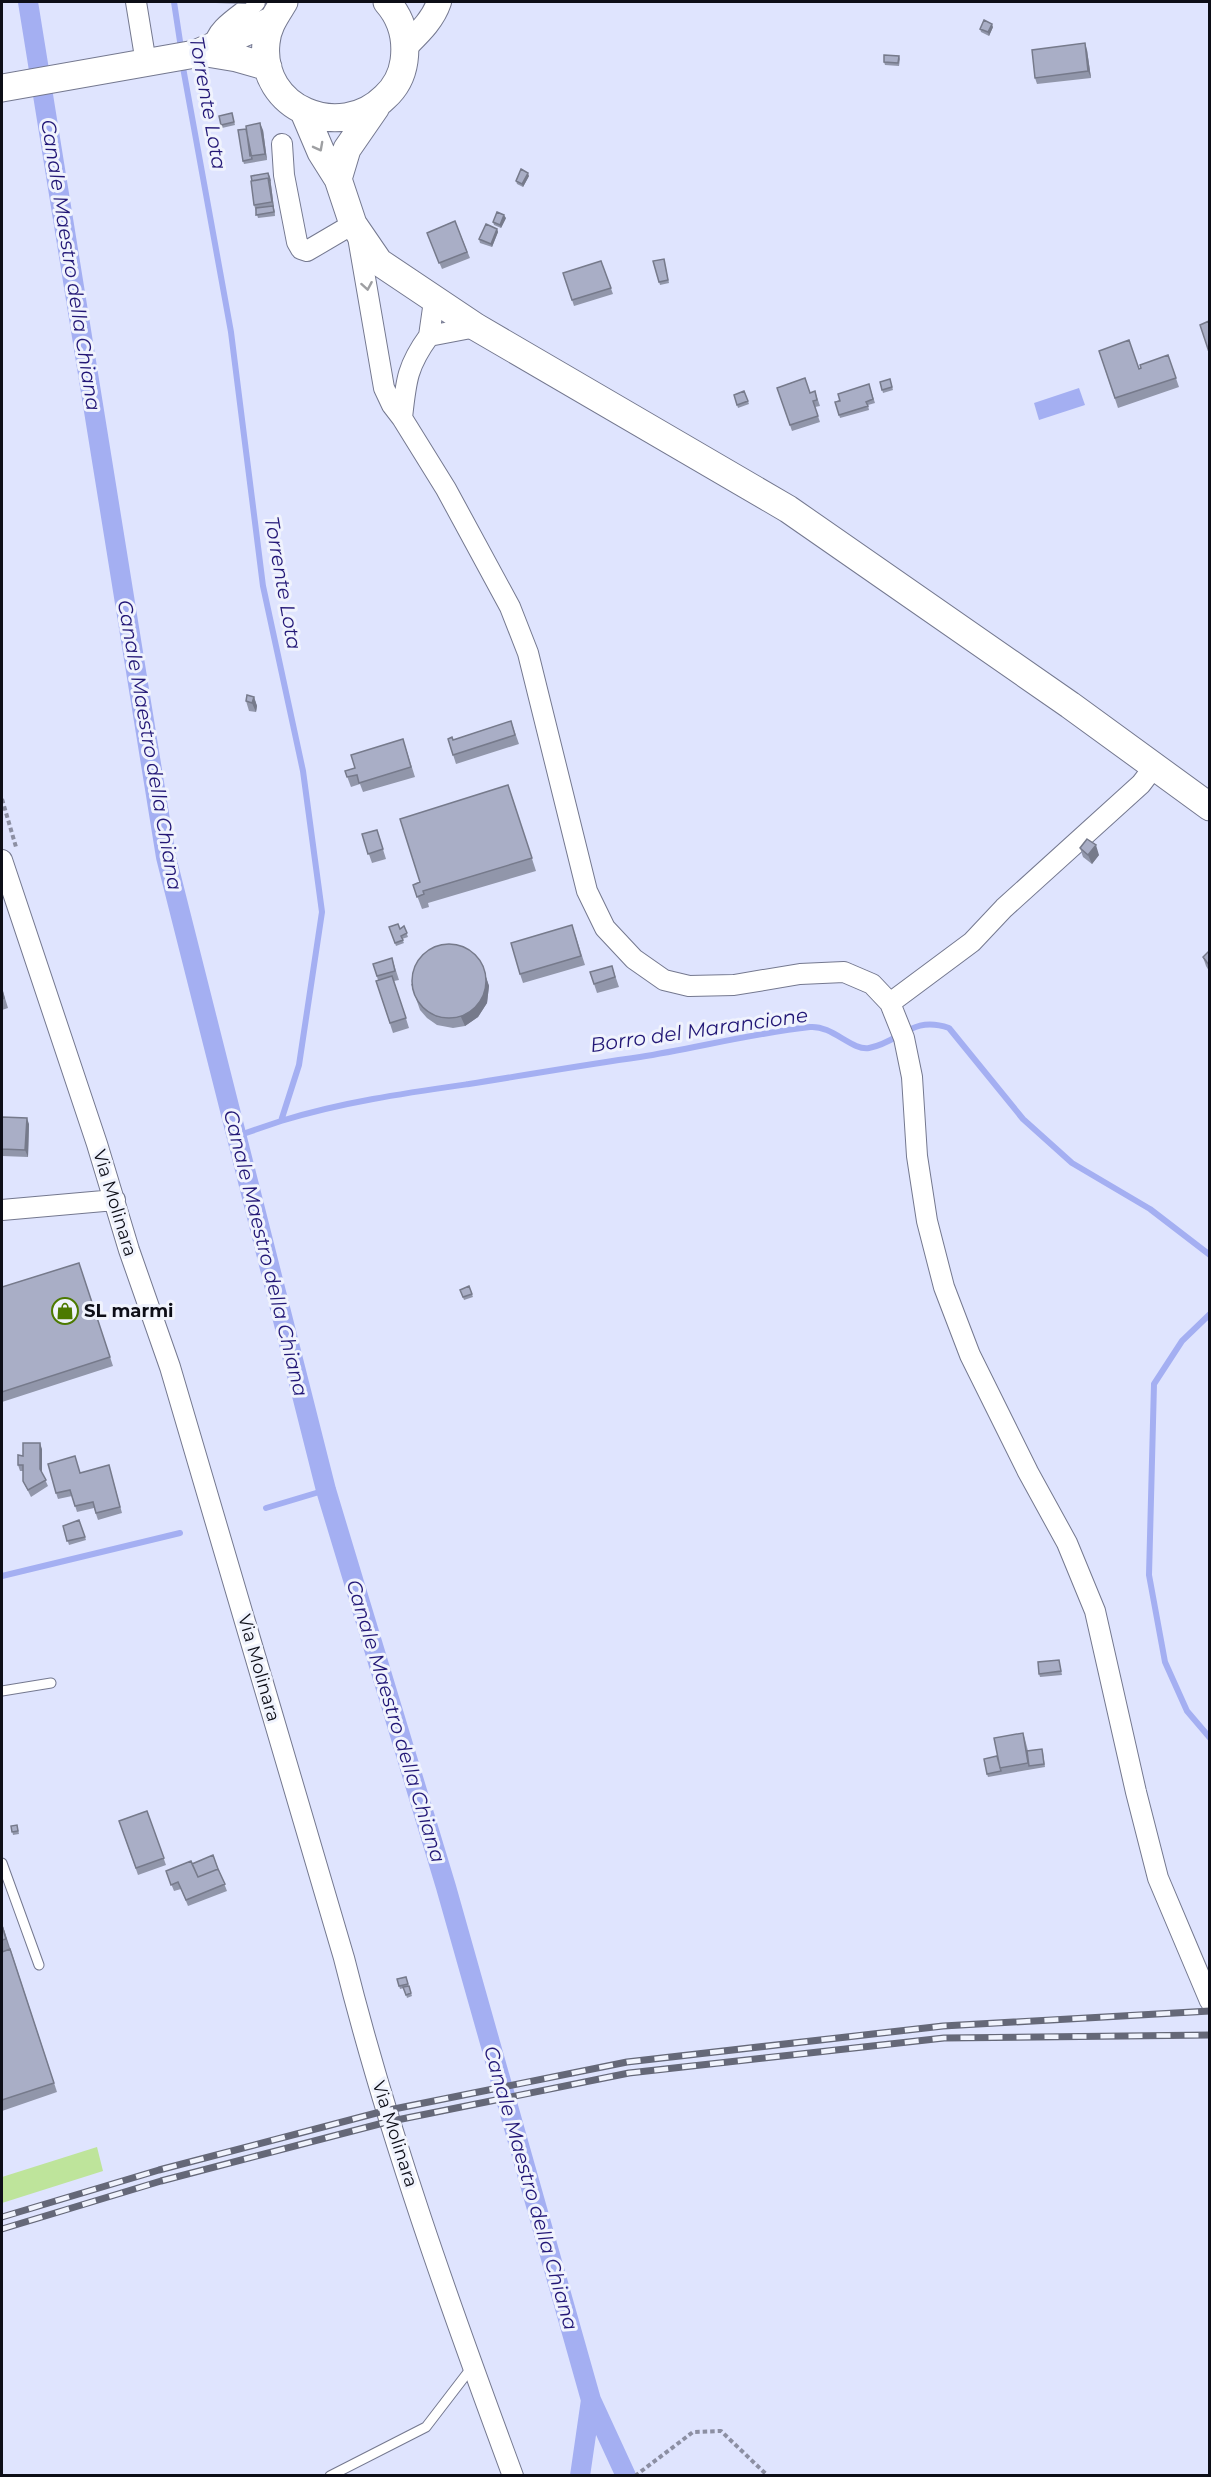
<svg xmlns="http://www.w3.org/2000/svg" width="1211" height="2477" font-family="Montserrat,sans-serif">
	<rect width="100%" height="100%" fill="#dfe4fe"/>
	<path fill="#bee49b" d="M 97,2147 L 103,2171 L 2,2203 L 2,2177 Z"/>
	<path fill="#a4aff2" d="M 1079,388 L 1085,405 L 1039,420 L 1034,403 Z"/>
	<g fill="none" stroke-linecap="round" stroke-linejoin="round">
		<path stroke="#a4aff2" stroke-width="6" d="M 174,2 L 181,48
			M 182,62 L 231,332 L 263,586 L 303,771 L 322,912 L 299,1065 L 281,1121 L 237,1136
			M 281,1121 C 342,1102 406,1093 469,1084 C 526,1075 583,1065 640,1057 C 696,1048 754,1033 810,1027 C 832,1025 852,1051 869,1048 C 901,1042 911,1015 949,1028 L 1023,1119 L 1072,1163 L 1150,1209 L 1210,1255
			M 1210,1314 L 1182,1341 L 1154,1384 L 1149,1575 L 1165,1662 L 1187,1711 L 1210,1738
			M 266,1508 L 326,1490
			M 2,1576 L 180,1533"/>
		<path stroke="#a4aff2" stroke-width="20" d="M 28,2 L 166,857 L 326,1490 L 446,1887 L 591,2400 L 626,2476
			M 580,2476 L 591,2400"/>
		<defs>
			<path id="service" d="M 2,1691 L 51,1683
				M 2,1863 L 39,1965
				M 330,2476 L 426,2427 L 472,2367"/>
			<path id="minor" d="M 136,2 L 146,63
				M 215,45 C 215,28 243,14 255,2
				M 282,144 L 284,175 L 297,242 L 301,249 L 307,251 L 353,224
				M 358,237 L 384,388 L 392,405 L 402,418 L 446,489 L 510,607 L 528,653 L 587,891 L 605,928 L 634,959 L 664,980 L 689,986 L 734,985 L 800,974 L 844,972 L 872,984 L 890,1003 L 904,1038 L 912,1077 L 917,1156 L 927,1221 L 944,1287 L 970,1355 L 1028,1472 L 1067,1543 L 1095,1611 L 1136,1792 L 1158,1878 L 1210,2001
				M 429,336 L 434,301
				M 402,418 C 406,381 407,366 429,336 L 476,327
				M 2,860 L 97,1144 L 129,1250 L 170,1367 L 344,1958 C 388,2134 450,2306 513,2476
				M 890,1003 L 972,942 L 1004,908 L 1141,784 L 1154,767
				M 2,1210 L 115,1200"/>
			<path id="tertiary" d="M 406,46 C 419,33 433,20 439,2"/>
			<path id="secondary" d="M 284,2 C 276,15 267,27 266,43 C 259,109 340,142 385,97 C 395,88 402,75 404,61 C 407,39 402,19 387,2
				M 201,52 L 237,58 L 268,67
				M 2,88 L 195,54 L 271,21
				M 304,112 L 321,152 L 338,179 L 353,224 L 379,262 L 476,327 L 788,509 L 1070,705 L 1210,807
				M 338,179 L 347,149 L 376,107"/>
		</defs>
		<use href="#service" stroke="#74788f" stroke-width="11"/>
		<use href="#minor" stroke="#74788f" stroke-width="22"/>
		<use href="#tertiary" stroke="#74788f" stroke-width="26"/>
		<use href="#secondary" stroke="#74788f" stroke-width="29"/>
		<path stroke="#8c8fa3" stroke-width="4" stroke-dasharray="4.5 3" stroke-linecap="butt" d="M 2,799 L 16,847
			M 635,2476 L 693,2432 L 721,2431 L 768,2476"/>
		<use href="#service" stroke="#fff" stroke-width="9"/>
		<use href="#minor" stroke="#fff" stroke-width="20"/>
		<use href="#tertiary" stroke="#fff" stroke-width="24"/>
		<use href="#secondary" stroke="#fff" stroke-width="27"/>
		<defs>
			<path id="rail" d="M 2,2217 L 159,2170 L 384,2111 L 627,2062 L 943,2026 L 1210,2011
				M 2,2229 L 161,2181 L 387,2122 L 629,2073 L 944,2038 L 1210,2035"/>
		</defs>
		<use href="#rail" stroke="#656878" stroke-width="7"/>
		<use href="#rail" stroke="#f0f3fd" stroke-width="4.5" stroke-dasharray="14" stroke-linecap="butt"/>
	</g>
	<path fill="#9196aa" d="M 215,2 L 247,2 L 246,4 L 216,3 Z
		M 993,27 L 989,36 L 981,32 L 980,29 Z
		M 1087,50 L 1091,78 L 1037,84 L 1035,78 Z
		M 899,56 L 900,59 L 899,66 L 885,65 L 884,62 Z
		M 232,113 L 235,125 L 222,128 L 221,125 Z
		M 263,130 L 267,160 L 244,164 L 243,161 Z
		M 529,176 L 523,187 L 517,184 L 516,181 Z
		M 270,177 L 275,216 L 258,218 L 254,205 L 252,181 Z
		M 506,218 L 501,228 L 494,225 L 493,222 Z
		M 455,221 L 470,258 L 442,269 L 427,233 Z
		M 497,229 L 498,232 L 492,247 L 480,243 L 479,239 Z
		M 664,259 L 669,283 L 660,285 L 653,261 Z
		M 601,261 L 613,294 L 574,306 L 563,273 Z
		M 1099,351 L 1139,369 L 1168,355 L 1179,387 L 1118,408 Z
		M 890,379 L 893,390 L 883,393 L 880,382 Z
		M 869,384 L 875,403 L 868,405 L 869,410 L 840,418 L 835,402 Z
		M 777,388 L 810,393 L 815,391 L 820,406 L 815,407 L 820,422 L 792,431 Z
		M 744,391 L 749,404 L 738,408 L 734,395 Z
		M 254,697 L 257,706 L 256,712 L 249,711 L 246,701 Z
		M 511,721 L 519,744 L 456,764 L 448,739 L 453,740 Z
		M 403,739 L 415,777 L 363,792 L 360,784 L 351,787 L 345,771 L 355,768 Z
		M 508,785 L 536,871 L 428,903 L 429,907 L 422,909 L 413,885 L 420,882 Z
		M 377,830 L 386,859 L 372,863 L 362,834 Z
		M 1080,848 L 1099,855 L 1092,864 L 1083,857 Z
		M 404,926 L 408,937 L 402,939 L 404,943 L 396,946 L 389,927 L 400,929 Z
		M 575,934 L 585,965 L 523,983 L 520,974 Z
		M 1209,951 L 1209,971 L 1206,966 L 1203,957 Z
		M 392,958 L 399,980 L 394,981 L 409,1028 L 393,1033 L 376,981 L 378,980 L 373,964 Z
		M 482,965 L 489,986 L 487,1003 L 478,1017 L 465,1026 L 453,1028 L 437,1025 L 427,1018 L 420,1010 L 411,984 Z
		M 612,966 L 619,987 L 597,993 L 594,984 Z
		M 2,988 L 8,1008 L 2,1010 Z
		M 2,1117 L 29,1124 L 28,1157 L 2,1156 Z
		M 79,1263 L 113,1366 L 2,1402 L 2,1287 Z
		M 469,1286 L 473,1297 L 464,1300 L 460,1290 Z
		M 42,1449 L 42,1473 L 48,1486 L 31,1497 L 23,1481 L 23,1471 L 20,1471 L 18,1465 L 23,1456 Z
		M 109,1465 L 122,1513 L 98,1520 L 94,1508 L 77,1512 L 72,1496 L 58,1499 L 56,1493 L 80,1473 Z
		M 79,1520 L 86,1540 L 69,1545 L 63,1526 Z
		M 1059,1660 L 1062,1675 L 1040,1677 L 1039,1674 Z
		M 1023,1733 L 1025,1739 L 1028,1751 L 1043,1752 L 1045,1767 L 988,1777 L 987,1774 Z
		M 147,1811 L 166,1865 L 138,1875 L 119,1821 Z
		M 17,1825 L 19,1834 L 13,1835 L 11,1826 Z
		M 213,1855 L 227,1891 L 188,1906 L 181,1889 L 174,1891 L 166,1871 L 192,1864 Z
		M 2,1923 L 57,2092 L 2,2111 Z
		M 406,1977 L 412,1996 L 407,1998 L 404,1988 L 400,1989 L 397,1979 Z"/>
	<path fill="#767a8b" d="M 992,24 L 993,27 L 989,36 L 988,32 Z
		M 1085,43 L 1087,50 L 1091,78 L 1088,71 Z
		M 260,123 L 263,130 L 267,160 L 265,154 Z
		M 268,173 L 270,177 L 275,216 L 272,202 Z
		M 528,173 L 529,176 L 523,187 L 522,184 Z
		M 504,215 L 506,218 L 501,228 L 500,225 Z
		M 497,229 L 498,232 L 492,247 L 491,244 Z
		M 254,697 L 257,706 L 256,712 L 252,703 Z
		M 1096,845 L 1099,855 L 1092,864 L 1088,855 Z
		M 482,965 L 489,986 L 487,1003 L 478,1017 L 465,1026 L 461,1017 Z
		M 27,1118 L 29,1124 L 28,1157 L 25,1150 Z
		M 40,1443 L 42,1449 L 42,1475 L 40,1469 Z
		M 2,1923 L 10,1950 L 57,2092 L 6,1939 Z"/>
	<path fill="#a9aec6" stroke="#767a8b" stroke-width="1.5" d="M 984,20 L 992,24 L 988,32 L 980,29 Z
		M 1085,43 L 1088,71 L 1035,78 L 1032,50 Z
		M 884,55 L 899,56 L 898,63 L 884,62 Z
		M 232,113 L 234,122 L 221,125 L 219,116 Z
		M 260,123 L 265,154 L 250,156 L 246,126 Z
		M 246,129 L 252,159 L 243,161 L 238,130 Z
		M 521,169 L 528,173 L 522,184 L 516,181 Z
		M 268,173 L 270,181 L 268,178 L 252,181 L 251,176 Z
		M 268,178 L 272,202 L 254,205 L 251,181 Z
		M 273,206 L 274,212 L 256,215 L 256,208 Z
		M 497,212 L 504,215 L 500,225 L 493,222 Z
		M 455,221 L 467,252 L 439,263 L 427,233 Z
		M 486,224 L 497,229 L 491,244 L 479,239 Z
		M 664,259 L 668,280 L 659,282 L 653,261 Z
		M 601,261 L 611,288 L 572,300 L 563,273 Z
		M 1209,321 L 1209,352 L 1200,325 Z
		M 1129,340 L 1139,369 L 1141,368 L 1140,365 L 1168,355 L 1176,378 L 1115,398 L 1099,351 Z
		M 805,378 L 810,393 L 815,391 L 817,400 L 813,401 L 818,416 L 790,425 L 777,388 Z
		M 890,379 L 892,387 L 882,390 L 880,382 Z
		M 869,384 L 873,399 L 866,402 L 868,406 L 839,415 L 835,402 L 840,401 L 838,394 Z
		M 744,391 L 748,401 L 737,405 L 734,395 Z
		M 247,695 L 254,697 L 252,703 L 246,701 Z
		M 511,721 L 515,735 L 453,755 L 448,739 L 452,737 L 453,740 Z
		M 403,739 L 411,767 L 359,783 L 357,775 L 347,777 L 345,771 L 355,768 L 351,755 Z
		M 508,785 L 532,858 L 423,891 L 424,894 L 417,897 L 413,885 L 420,882 L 400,819 Z
		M 377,830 L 383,849 L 368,854 L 362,834 Z
		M 1087,839 L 1096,845 L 1088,855 L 1080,848 Z
		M 398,924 L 400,929 L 404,926 L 407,933 L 401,936 L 403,940 L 395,943 L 389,927 Z
		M 572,925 L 581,956 L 520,974 L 511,943 Z
		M412 981a37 37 0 1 1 74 0a37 37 0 1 1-74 0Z
		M 1209,951 L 1209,965 L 1203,957 Z
		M 392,958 L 395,971 L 377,976 L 373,964 Z
		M 612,966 L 615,977 L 594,984 L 590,972 Z
		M 392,976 L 406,1018 L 390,1023 L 376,981 Z
		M 2,990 L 4,998 L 2,999 Z
		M 2,1117 L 27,1118 L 25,1150 L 2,1149 Z
		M 79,1263 L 110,1357 L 2,1392 L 2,1287 Z
		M 469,1286 L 472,1294 L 463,1297 L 460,1290 Z
		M 23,1443 L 40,1443 L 40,1469 L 46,1480 L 28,1490 L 23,1481 L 23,1465 L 18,1465 L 18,1455 L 23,1456 Z
		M 75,1456 L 80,1473 L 109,1465 L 120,1507 L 96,1513 L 93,1502 L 75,1506 L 70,1490 L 56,1493 L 48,1464 Z
		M 79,1520 L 85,1537 L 67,1541 L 63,1526 Z
		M 1059,1660 L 1061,1671 L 1039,1674 L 1038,1662 Z
		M 1023,1733 L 1028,1763 L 1000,1768 L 994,1738 Z
		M 1042,1749 L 1044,1764 L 1029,1766 L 1027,1751 Z
		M 997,1756 L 1001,1771 L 987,1774 L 984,1759 Z
		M 147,1811 L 164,1858 L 136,1868 L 119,1821 Z
		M 17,1825 L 18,1831 L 12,1832 L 11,1826 Z
		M 213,1855 L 218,1869 L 198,1877 L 192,1864 Z
		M 191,1861 L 198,1877 L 218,1869 L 225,1884 L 186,1900 L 178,1882 L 171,1885 L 166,1871 Z
		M 2,1926 L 6,1939 L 2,1940 Z
		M 10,1949 L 54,2083 L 2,2100 L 2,1952 Z
		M 406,1977 L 408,1984 L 399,1986 L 397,1979 Z
		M 409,1986 L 411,1993 L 406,1995 L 403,1987 Z"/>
	<defs><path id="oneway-chevron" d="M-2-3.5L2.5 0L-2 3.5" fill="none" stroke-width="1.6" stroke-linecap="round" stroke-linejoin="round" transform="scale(1.5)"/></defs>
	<g stroke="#9e9fa2">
		<use href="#oneway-chevron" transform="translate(319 147) rotate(62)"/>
		<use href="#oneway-chevron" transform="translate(367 286) rotate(80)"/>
	</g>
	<defs>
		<symbol id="shop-ring" viewBox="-11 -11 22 22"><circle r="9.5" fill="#f0f3fd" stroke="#4c7a00" stroke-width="1.5"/><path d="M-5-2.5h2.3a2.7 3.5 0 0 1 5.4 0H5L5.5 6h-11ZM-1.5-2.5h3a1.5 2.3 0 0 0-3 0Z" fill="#4c7a00"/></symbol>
	</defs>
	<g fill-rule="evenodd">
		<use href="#shop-ring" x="50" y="1296" width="30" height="30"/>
	</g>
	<g text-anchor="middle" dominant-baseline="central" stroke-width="6" stroke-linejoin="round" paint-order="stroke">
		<g font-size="18" fill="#0d0e17" stroke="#f0f3fd">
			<text transform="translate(115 1203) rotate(73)">Via Molinara</text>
			<text transform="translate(259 1668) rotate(74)">Via Molinara</text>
			<text transform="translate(395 2134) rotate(72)">Via Molinara</text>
		</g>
		<g font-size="18" font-weight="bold" fill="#0d0e17" stroke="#f0f3fd" text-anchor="start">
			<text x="84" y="1311">SL marmi</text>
		</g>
		<g font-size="20" font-style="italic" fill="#221776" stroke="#f0f3fd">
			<text transform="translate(208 103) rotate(80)">Torrente Lota</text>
			<text transform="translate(71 265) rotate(81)">Canale Maestro della Chiana</text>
			<text transform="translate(283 583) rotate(80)">Torrente Lota</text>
			<text transform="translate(150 745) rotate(80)">Canale Maestro della Chiana</text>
			<text transform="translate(699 1030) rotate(-8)">Borro del Marancione</text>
			<text transform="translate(266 1253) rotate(76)">Canale Maestro della Chiana</text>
			<text transform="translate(396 1721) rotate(73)">Canale Maestro della Chiana</text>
			<text transform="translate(531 2188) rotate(74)">Canale Maestro della Chiana</text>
		</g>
	</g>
	<rect width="1211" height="2477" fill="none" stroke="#0d0e17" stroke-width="6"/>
</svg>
